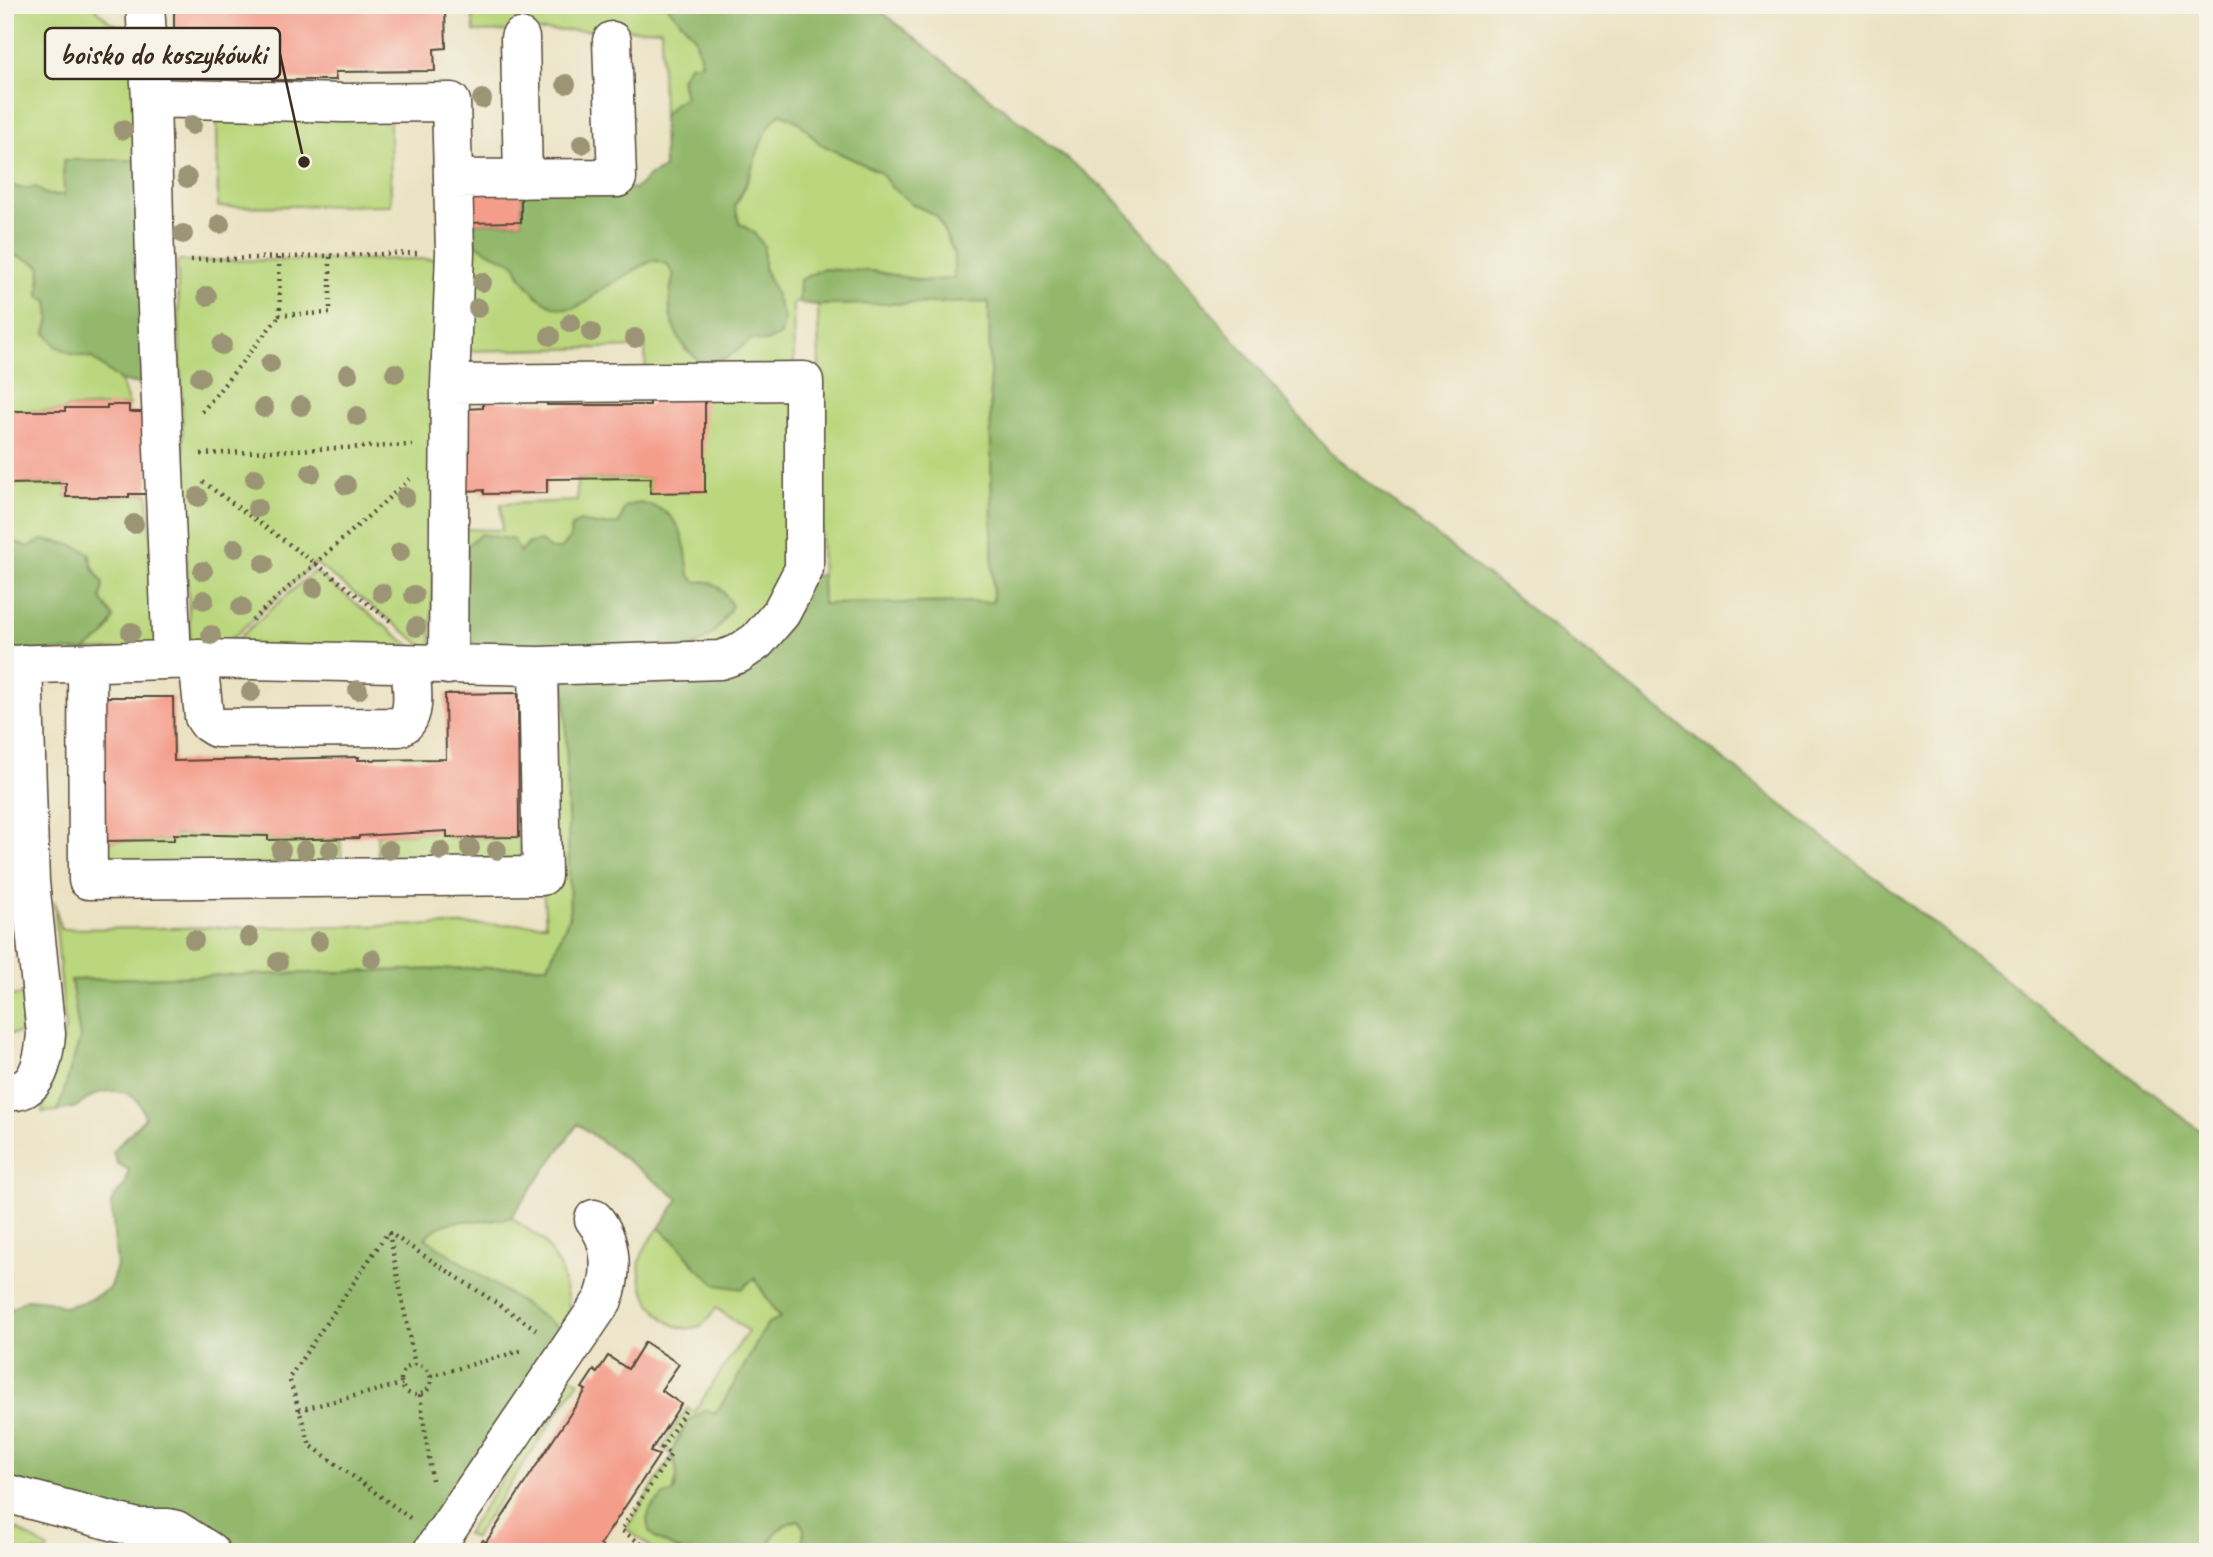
<svg xmlns="http://www.w3.org/2000/svg" width="2213" height="1557" font-family="Caveat,sans-serif">
	<rect width="100%" height="100%" fill="#f7f3e8"/>
	<filter id="ink" filterUnits="userSpaceOnUse"><feTurbulence type="fractalNoise" baseFrequency=".0143" numOctaves="2"/><feDisplacementMap in="SourceGraphic" scale="14" xChannelSelector="R" yChannelSelector="G"/><feConvolveMatrix kernelMatrix="1 2 1 2 8 2 1 2 1" color-interpolation-filters="sRGB"/></filter>
	<filter id="wash" filterUnits="userSpaceOnUse"><feTurbulence type="fractalNoise" baseFrequency=".00686" numOctaves="4" result="noise"/><feDisplacementMap in="SourceGraphic" scale="28" xChannelSelector="R" yChannelSelector="G"/><feGaussianBlur stdDeviation="1.57" result="paint"/><feColorMatrix in="noise" values="0 0 0 0 0 0 0 0 0 0 0 0 0 0 0 0 0 1.4 0 .05"/><feComposite in="paint" operator="in"/></filter>
	<g filter="url(#wash)">
		<rect width="100%" height="100%" fill="#eae2c2"/>
		<path fill="#bad77d" stroke="#7a804e" stroke-width="2" d="M 5,5 L 96,5 L 96,9 L 111,23 L 136,29 L 141,160 L 63,161 L 65,195 L 47,195 L 35,187 L 23,189 L 5,184 Z
			M 493,5 L 668,6 L 695,37 L 702,63 L 681,79 L 685,97 L 674,104 L 663,116 L 661,29 L 474,32 L 472,9 L 486,9 Z
			M 780,113 L 799,122 L 820,144 L 880,172 L 892,188 L 914,205 L 937,216 L 954,253 L 954,279 L 924,281 L 872,271 L 801,280 L 799,303 L 793,303 L 794,372 L 646,379 L 645,347 L 466,351 L 467,235 L 515,264 L 522,279 L 568,307 L 587,302 L 597,292 L 653,260 L 667,264 L 674,275 C 665,306 670,324 686,351 L 725,359 L 752,339 L 766,342 L 774,290 L 764,268 L 764,246 L 754,233 L 739,223 L 735,205 C 755,178 756,132 780,113 Z
			M 390,118 L 391,205 L 218,207 L 217,120 Z
			M 5,251 C 18,258 30,258 41,267 L 39,283 L 49,301 L 50,318 L 46,333 L 72,354 L 92,358 L 121,381 L 129,405 L 66,408 L 65,411 L 5,411 L 5,347 L 11,337 L 13,317 L 5,303 Z
			M 443,259 L 431,652 L 315,563 L 217,652 L 190,649 L 177,261 Z
			M 989,302 L 993,602 L 822,604 L 818,305 Z
			M 797,388 L 798,565 L 737,647 L 455,658 L 457,529 L 502,530 L 501,504 L 577,501 L 577,479 L 651,478 L 650,492 L 705,391 Z
			M 66,483 L 66,497 L 129,497 L 129,494 L 148,494 L 158,648 L 84,651 L 101,599 L 103,583 L 93,568 L 89,553 C 66,544 52,534 29,547 L 17,543 L 5,549 L 5,484 Z
			M 314,571 L 426,658 L 221,654 Z
			M 537,673 L 565,673 L 570,915 L 548,966 L 71,980 L 80,1038 L 58,1111 L 42,1112 L 65,1029 L 54,901 L 61,929 L 546,924 L 542,876 Z
			M 447,831 L 447,838 L 519,837 L 521,859 L 378,860 L 377,835 Z
			M 174,834 L 268,836 L 268,840 L 340,839 L 342,865 L 104,864 L 102,841 L 174,840 Z
			M 29,994 L 31,1022 L 21,1023 L 21,1033 L 5,1034 L 5,996 Z
			M 511,1217 L 544,1241 L 561,1270 L 569,1305 L 568,1315 L 562,1330 L 425,1238 C 449,1211 479,1226 511,1217 Z
			M 659,1228 L 677,1243 L 697,1268 L 754,1278 L 780,1319 L 768,1323 C 750,1353 736,1386 715,1414 L 705,1410 L 680,1433 L 671,1454 L 662,1448 L 687,1408 L 694,1412 L 748,1331 L 716,1308 C 711,1315 706,1325 697,1327 C 665,1337 635,1290 640,1262 C 642,1249 651,1239 659,1228 Z
			M 570,1376 L 579,1381 L 474,1538 L 466,1534 Z
			M 672,1456 C 683,1478 675,1475 673,1494 C 671,1509 678,1534 681,1550 L 683,1552 L 658,1552 L 626,1529 Z
			M 799,1520 C 809,1530 801,1539 800,1552 L 774,1552 L 771,1540 C 777,1530 787,1522 799,1520 Z
			M 17,1529 L 48,1549 L 47,1552 L 5,1552 Z"/>
		<path fill="#93b86c" stroke="#677145" stroke-width="2" d="M 666,5 L 873,5 L 1111,194 L 1329,452 L 2208,1137 L 2208,1552 L 800,1552 C 801,1539 809,1530 799,1520 C 787,1522 777,1530 771,1540 L 774,1552 L 683,1552 L 656,1539 L 649,1531 L 647,1520 L 650,1509 L 664,1495 L 673,1493 C 679,1477 678,1469 671,1454 L 688,1421 L 706,1410 L 715,1414 C 736,1386 750,1353 768,1323 L 780,1318 L 754,1278 L 742,1289 L 717,1285 L 697,1268 L 677,1243 L 659,1228 L 679,1199 L 578,1124 L 511,1217 C 480,1226 449,1211 425,1238 L 562,1330 L 418,1552 L 235,1552 L 173,1512 L 128,1515 L 5,1482 L 5,1313 L 27,1299 L 48,1301 L 65,1307 L 87,1301 L 109,1289 L 117,1266 L 111,1202 L 126,1183 L 129,1170 L 117,1163 L 113,1151 L 145,1118 C 140,1094 122,1087 99,1093 C 90,1095 83,1104 75,1107 C 70,1109 64,1110 58,1111 L 80,1038 L 71,980 L 548,966 L 570,915 L 565,673 L 724,667 L 809,576 L 822,575 L 823,604 L 993,602 L 989,302 L 818,305 L 799,303 L 800,280 L 822,269 L 872,271 L 924,281 L 954,278 L 954,253 L 937,216 L 914,205 L 892,188 L 880,172 L 820,144 L 799,122 L 781,113 C 757,132 754,178 735,205 L 739,223 L 754,233 L 764,246 L 764,268 L 774,290 L 784,318 L 781,335 L 766,342 L 752,339 L 725,359 L 702,363 C 672,340 663,311 674,275 L 667,264 L 653,260 C 635,269 618,280 600,290 C 595,293 592,298 588,301 C 556,323 527,292 515,264 C 492,252 472,250 464,223 L 521,222 L 521,191 L 609,185 L 635,189 L 649,176 L 664,168 L 663,116 L 674,104 L 685,97 L 681,79 L 689,65 L 702,63 L 695,37 Z
			M 63,160 L 141,160 L 150,385 L 121,381 L 92,358 L 72,354 L 56,346 L 46,333 L 50,318 L 48,301 L 39,296 L 41,267 C 30,258 18,258 5,251 L 5,184 L 23,189 L 35,187 L 47,195 L 64,195 Z
			M 637,503 C 681,507 685,538 689,575 L 696,582 C 716,579 723,590 732,606 C 719,629 712,637 689,649 L 482,650 L 469,641 L 461,625 L 467,545 L 481,534 L 514,540 L 520,552 L 529,543 L 541,541 L 550,549 L 561,549 L 570,538 L 571,527 L 580,521 L 596,525 L 619,524 L 625,507 Z
			M 42,540 L 73,545 L 89,553 L 93,568 L 103,583 L 101,599 L 114,618 L 105,635 L 84,651 L 5,651 L 5,549 L 17,543 L 29,547 Z"/>
		<g id="blocks">
			<path fill="#f49d8b" d="M 174,5 L 434,5 L 434,9 L 445,9 L 446,48 L 434,49 L 435,71 L 335,72 L 336,80 L 272,80 L 272,72 L 174,74 Z
				M 464,191 L 521,191 L 521,222 L 464,223 Z
				M 650,391 L 705,391 L 705,492 L 650,493 L 651,478 L 547,479 L 547,493 L 484,494 L 484,490 L 465,491 L 465,409 L 483,408 L 483,401 L 547,403 L 547,405 L 650,405 Z
				M 107,405 L 129,405 L 129,412 L 148,412 L 148,494 L 129,494 L 129,497 L 66,497 L 66,483 L 5,484 L 5,411 L 65,411 L 65,408 L 107,408 Z
				M 518,693 L 519,837 L 447,838 L 447,831 L 359,836 L 359,838 L 268,840 L 268,836 L 174,834 L 174,840 L 102,841 L 101,697 L 173,697 L 174,761 L 359,757 L 358,760 L 446,759 L 445,694 Z
				M 645,1342 L 679,1364 L 661,1390 L 681,1404 L 650,1452 L 659,1455 L 600,1545 L 611,1552 L 475,1552 L 483,1540 L 486,1542 L 586,1390 L 582,1388 L 594,1370 L 597,1373 L 608,1356 L 628,1369 Z"/>
		</g>
	</g>
	<g filter="url(#ink)">
		<use href="#blocks" fill-opacity="0" stroke="#554637" stroke-width="2"/>
		<g fill="none" stroke-linecap="round" stroke-linejoin="round">
			<defs>
				<path id="minor" d="M 145,5 L 151,98 L 155,261 L 172,659
					M 520,38 L 523,179
					M 151,98 L 343,103 L 451,102 L 455,252 L 450,384
					M 453,179 L 617,178 L 612,41
					M 198,659 L 204,717 L 208,723 L 216,728 L 399,727 C 419,719 411,683 410,664
					M 87,663 L 88,880 L 542,876 L 538,666
					M 5,665 L 198,659 L 538,666 L 720,660 L 738,654 L 757,641 L 781,613 L 804,569 L 804,381 L 450,384 L 448,665
					M 5,1090 C 38,1098 44,1058 46,1034 L 30,882 L 23,664
					M 5,1493 L 138,1528 L 168,1528 L 176,1530 L 210,1552
					M 432,1552 L 603,1300 C 613,1275 613,1241 594,1219"/>
			</defs>
			<use href="#minor" stroke="#554637" stroke-width="41"/>
			<path stroke="#554637" stroke-width="4.5" stroke-dasharray="2 5" stroke-linecap="butt" d="M 279,258 L 280,315 L 330,313 L 330,256
				M 191,260 L 417,253
				M 202,412 L 280,315
				M 201,454 L 412,445
				M 203,482 L 315,563 L 393,623
				M 252,620 L 410,479
				M 389,1233 L 415,1365
				M401 1380a15 15 0 1 1 30 0a15 15 0 1 1-30 0Z
				M 431,1376 L 520,1351
				M 420,1395 L 432,1480
				M 299,1410 L 402,1384
				M 410,1518 L 310,1445 L 289,1378 L 388,1232 L 536,1329
				M 653,1552 L 621,1530 L 671,1454 L 662,1448 L 687,1408"/>
			<use href="#minor" stroke="#fff" stroke-width="38"/>
		</g>
		<g fill="#9b9475">
			<circle cx="566" cy="84" r="10"/>
			<circle cx="482" cy="99" r="10"/>
			<circle cx="192" cy="125" r="10"/>
			<circle cx="123" cy="130" r="10"/>
			<circle cx="582" cy="144" r="10"/>
			<circle cx="187" cy="178" r="10"/>
			<circle cx="220" cy="224" r="10"/>
			<circle cx="183" cy="234" r="10"/>
			<circle cx="482" cy="282" r="10"/>
			<circle cx="207" cy="296" r="10"/>
			<circle cx="478" cy="308" r="10"/>
			<circle cx="571" cy="323" r="10"/>
			<circle cx="591" cy="332" r="10"/>
			<circle cx="550" cy="336" r="10"/>
			<circle cx="635" cy="338" r="10"/>
			<circle cx="222" cy="345" r="10"/>
			<circle cx="270" cy="364" r="10"/>
			<circle cx="395" cy="373" r="10"/>
			<circle cx="348" cy="374" r="10"/>
			<circle cx="200" cy="377" r="10"/>
			<circle cx="301" cy="406" r="10"/>
			<circle cx="264" cy="408" r="10"/>
			<circle cx="357" cy="416" r="10"/>
			<circle cx="311" cy="473" r="10"/>
			<circle cx="255" cy="478" r="10"/>
			<circle cx="346" cy="485" r="10"/>
			<circle cx="198" cy="497" r="10"/>
			<circle cx="405" cy="497" r="10"/>
			<circle cx="257" cy="508" r="10"/>
			<circle cx="134" cy="524" r="10"/>
			<circle cx="235" cy="548" r="10"/>
			<circle cx="400" cy="552" r="10"/>
			<circle cx="264" cy="564" r="10"/>
			<circle cx="203" cy="571" r="10"/>
			<circle cx="314" cy="588" r="10"/>
			<circle cx="382" cy="593" r="10"/>
			<circle cx="414" cy="595" r="10"/>
			<circle cx="204" cy="600" r="10"/>
			<circle cx="241" cy="607" r="10"/>
			<circle cx="416" cy="627" r="10"/>
			<circle cx="131" cy="632" r="10"/>
			<circle cx="211" cy="635" r="10"/>
			<circle cx="358" cy="690" r="10"/>
			<circle cx="251" cy="692" r="10"/>
			<circle cx="470" cy="848" r="10"/>
			<circle cx="281" cy="850" r="10"/>
			<circle cx="305" cy="850" r="10"/>
			<circle cx="330" cy="850" r="10"/>
			<circle cx="389" cy="850" r="10"/>
			<circle cx="497" cy="850" r="10"/>
			<circle cx="441" cy="851" r="10"/>
			<circle cx="249" cy="937" r="10"/>
			<circle cx="194" cy="940" r="10"/>
			<circle cx="319" cy="941" r="10"/>
			<circle cx="372" cy="959" r="10"/>
			<circle cx="278" cy="962" r="10"/>
		</g>
	</g>
	<path fill="none" stroke="#3b2a1e" stroke-width="2.5" d="M304 162L280 54"/>
	<circle fill="#3b2a1e" stroke="#f7f3e8" stroke-width="2.5" cx="304" cy="162" r="7"/>
	<rect fill="#f7f3e8" stroke="#3b2a1e" stroke-width="2.5" x="45" y="28" width="235" height="51" rx="7"/>
	<g font-size="30" text-anchor="middle" font-weight="bold" fill="#3b2a1e">
		<text x="163" y="64">boisko do koszykówki</text>
	</g>
	<rect width="2213" height="1557" fill="none" stroke="#f7f3e8" stroke-width="28"/>
</svg>
